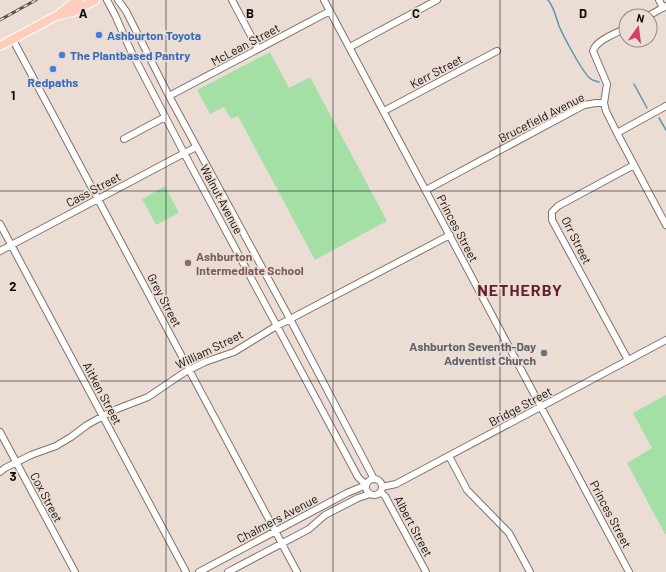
<svg xmlns="http://www.w3.org/2000/svg" width="666" height="572" font-family="Barlow,sans-serif">
	<rect width="100%" height="100%" fill="#ebddd4"/>
	<path fill="#a4e0a6" d="M 270,52 L 289,88 L 310,77 L 387,221 L 315,260 L 238,116 L 231,119 L 224,107 L 210,114 L 197,90 Z
		M 165,186 L 179,213 L 156,225 L 142,199 Z
		M 666,395 L 666,534 L 665,534 L 627,463 L 652,448 L 633,413 Z"/>
	<g fill="none" stroke-linecap="round" stroke-linejoin="round">
		<path stroke="#5897b0" stroke-width="1.5" d="M 548,0 C 554,7 556,17 559,26 C 563,35 583,74 591,79 C 593,81 597,81 599,82
			M 634,84 L 647,108
			M 659,118 L 666,130"/>
		<defs>
			<path id="minor" d="M 107,0 L 115,15 L 130,49 L 184,153 L 358,477 L 366,485 L 347,493 L 199,572
				M 118,0 L 126,11 L 169,96 L 290,319 L 374,479
				M 232,0 L 258,49
				M 324,0 L 629,572
				M 659,0 L 663,8
				M 648,16 L 666,6
				M 626,28 C 617,33 596,40 593,51 L 607,84 L 604,103 L 606,111 L 617,133 L 666,225
				M 13,40 L 297,572
				M 350,47 L 437,0
				M 169,96 L 330,11
				M 384,111 L 497,51
				M 617,133 L 666,106
				M 124,139 L 165,117
				M 426,190 L 584,105 L 596,103 L 604,103
				M 0,224 L 186,572
				M 0,251 L 196,147
				M 628,360 L 552,220 L 552,212 L 558,206 L 634,165
				M 0,432 L 75,572
				M 449,456 L 467,490 L 509,533 L 530,572
				M 0,472 L 5,468 L 31,455 L 56,446 L 71,437 L 87,425 L 103,416 L 117,409 L 148,397 L 185,372 L 205,362 L 234,352 L 273,328 L 450,235
				M366 487a8 8 0 1 1 16 0a8 8 0 1 1-16 0Z
				M 382,487 L 396,484 L 666,340
				M 380,492 L 385,496 L 426,572
				M 228,572 L 309,529 L 325,515 L 358,498 L 370,494"/>
			<path id="major" d="M 61,15 L 73,12 L 95,0
				M 0,46 L 58,15 L 70,5 L 79,0"/>
		</defs>
		<use href="#minor" stroke="#7e726a" stroke-width="8"/>
		<use href="#major" stroke="#fff" stroke-width="10"/>
		<use href="#minor" stroke="#fff" stroke-width="6"/>
		<use href="#major" stroke="#fecdbb" stroke-width="8"/>
		<defs>
			<path id="rail" d="M 0,20 L 36,0"/>
		</defs>
		<use href="#rail" stroke="#59514c" stroke-width="3"/>
		<use href="#rail" stroke="#ebddd4" stroke-width="1.5" stroke-dasharray="4.5" stroke-linecap="butt"/>
	</g>
	<path fill="none" stroke="#110c09" stroke-width="1" stroke-opacity="0.55" d="M 166,0 L 166,572M 333,0 L 333,572M 500,0 L 500,572M 0,191 L 666,191M 0,381 L 666,381"/>
	<g fill="#3f7fe0" stroke="#ebddd4" stroke-width="1.5">
		<circle cx="99" cy="35" r="4"/>
		<circle cx="62" cy="55" r="4"/>
		<circle cx="53" cy="69" r="4"/>
	</g>
	<circle fill="#8d6e63" stroke="#ebddd4" stroke-width="1.5" cx="188" cy="263" r="4"/>
	<circle fill="#6b7280" stroke="#ebddd4" stroke-width="1.5" cx="544" cy="353" r="4"/>
	<g text-anchor="middle" dominant-baseline="central" stroke-width="3.5" stroke-linejoin="round" paint-order="stroke">
		<g font-size="12" font-weight="bold" fill="#366cbe" stroke="#ebddd4" text-anchor="start">
			<text x="107" y="35">Ashburton Toyota</text>
			<text x="70" y="55">The Plantbased Pantry</text>
			<text x="53" y="82" text-anchor="middle">Redpaths</text>
		</g>
		<g font-size="12" fill="#110c09" stroke="#ebddd4">
			<text transform="translate(245 44) rotate(-28)">McLean Street</text>
			<text transform="translate(436 71) rotate(-28)">Kerr Street</text>
			<text transform="translate(541 117) rotate(-27)">Brucefield Avenue</text>
			<text transform="translate(93 189) rotate(-28)">Cass Street</text>
			<text transform="translate(222 199) rotate(62)">Walnut Avenue</text>
			<text transform="translate(458 228) rotate(62)">Princes Street</text>
			<text transform="translate(577 240) rotate(63)">Orr Street</text>
			<text transform="translate(165 300) rotate(62)">Grey Street</text>
			<text transform="translate(209 349) rotate(-26)">William Street</text>
			<text transform="translate(103 393) rotate(62)">Aitken Street</text>
			<text transform="translate(520 406) rotate(-28)">Bridge Street</text>
			<text transform="translate(47 497) rotate(62)">Cox Street</text>
			<text transform="translate(611 514) rotate(62)">Princes Street</text>
			<text transform="translate(277 518) rotate(-28)">Chalmers Avenue</text>
			<text transform="translate(414 526) rotate(62)">Albert Street</text>
		</g>
		<g font-size="12" font-weight="bold" fill="#785e54" stroke="#ebddd4" text-anchor="start">
			<text x="196" y="256">Ashburton<tspan x="196" dy="14">Intermediate School</tspan></text>
		</g>
		<g font-size="12" font-weight="bold" fill="#5b616d" stroke="#ebddd4" text-anchor="end">
			<text x="536" y="346">Ashburton Seventh-Day<tspan x="536" dy="14">Adventist Church</tspan></text>
		</g>
		<g font-size="16" font-weight="bold" letter-spacing="1" fill="#641f33" stroke="#ebddd4">
			<text x="520" y="289">NETHERBY</text>
		</g>
	</g>
	<g font-size="13" text-anchor="middle" font-weight="bold" fill="#110c09" stroke="#ebddd4" stroke-width="3.5" stroke-linejoin="round" paint-order="stroke">
		<text x="83" y="18">A</text>
		<text x="250" y="18">B</text>
		<text x="416" y="18">C</text>
		<text x="583" y="18">D</text>
		<text x="13" y="100">1</text>
		<text x="13" y="291">2</text>
		<text x="13" y="481">3</text>
	</g>
	<g transform="translate(638 28) rotate(14)"><circle r="19" fill="#ebddd4" stroke="#948983"/>
	<path d="M0-3L7 15L0 10L-7 15Z" fill="#cf416d"/>
	<text y="-6" font-size="11" font-weight="bold" text-anchor="middle" fill="#110c09">N</text>
	</g>
</svg>
